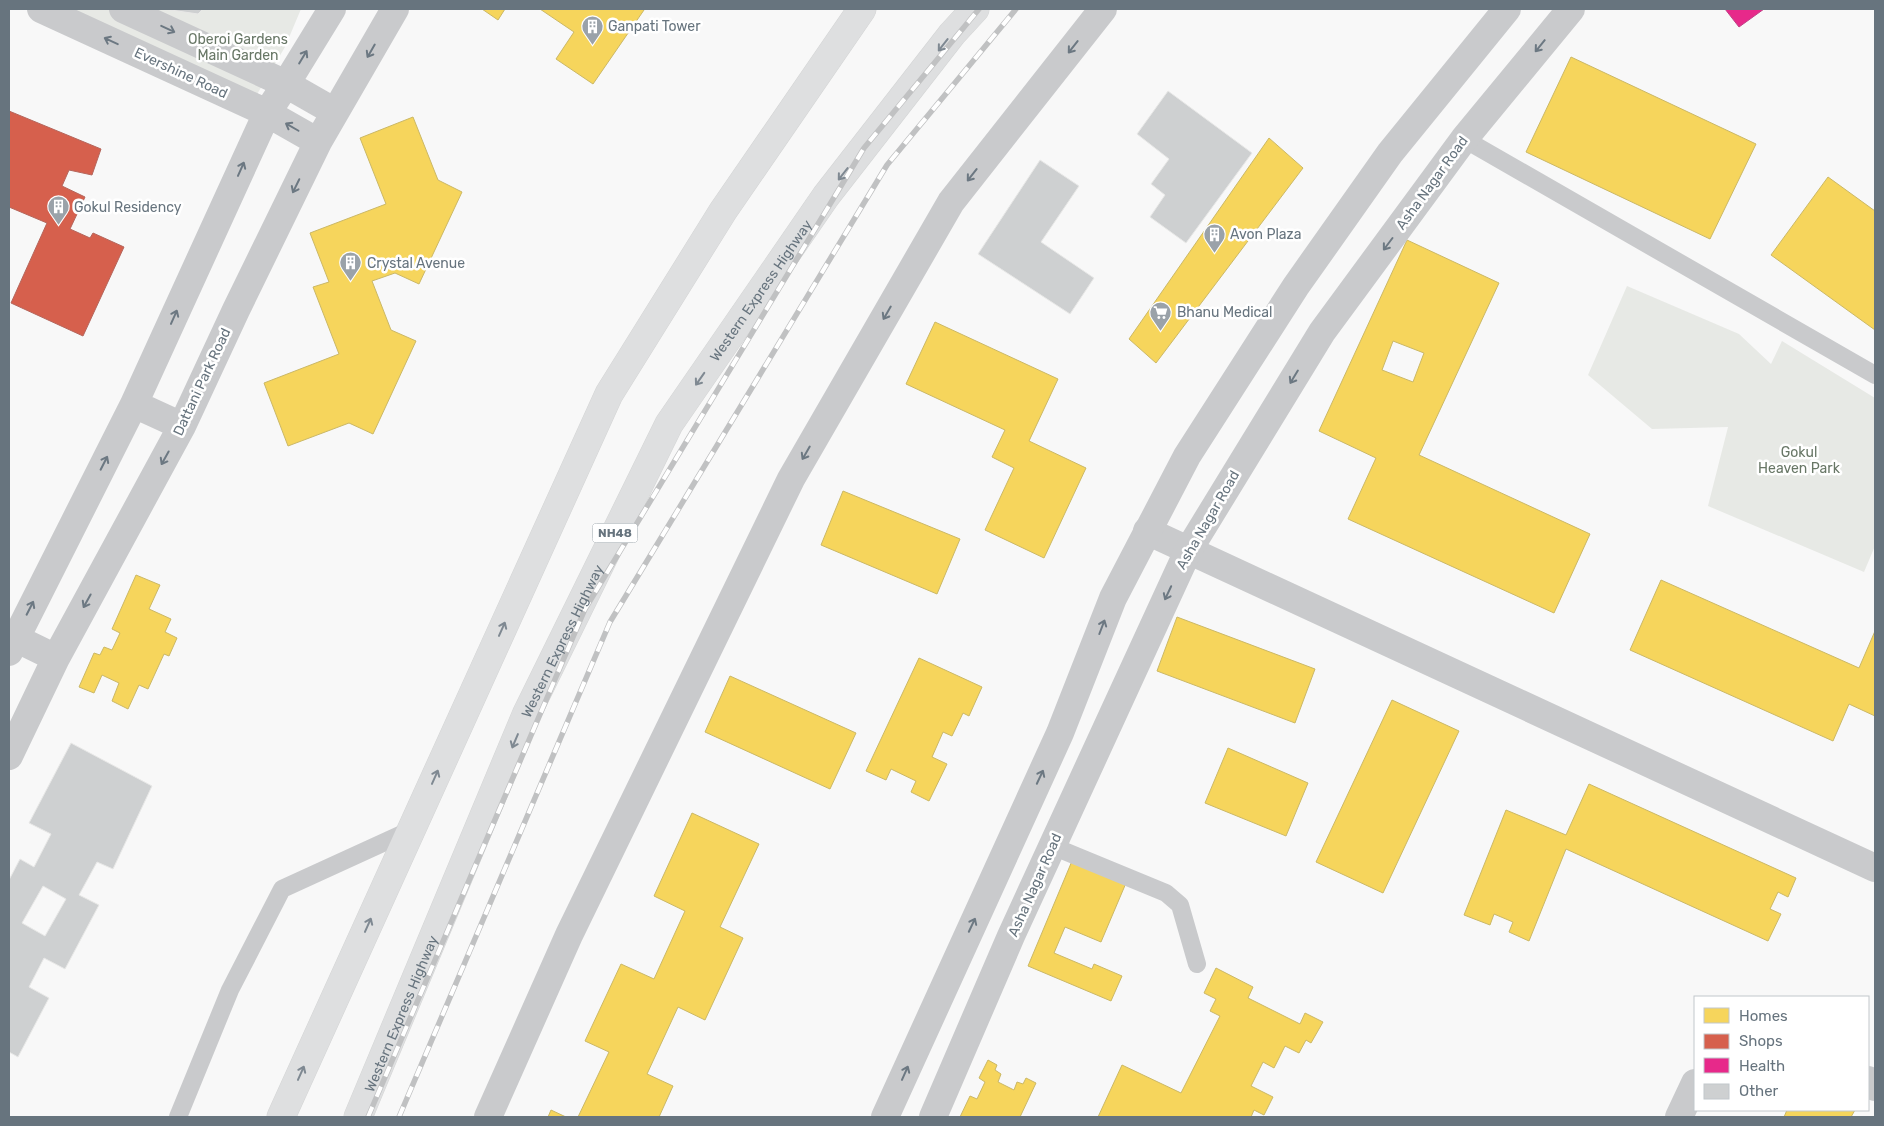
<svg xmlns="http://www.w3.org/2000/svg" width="1884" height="1126" font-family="Rubik,sans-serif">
	<rect width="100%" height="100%" fill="#f8f8f8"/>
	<path fill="#e7e9e5" d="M 58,9 L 301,9 L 285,47 L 256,96 Z
		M 1627,286 L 1739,334 L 1771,364 L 1782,341 L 1875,398 L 1875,546 L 1864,572 L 1708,506 L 1728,427 L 1652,429 L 1588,375 Z"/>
	<path fill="#f6d55c" stroke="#cbb866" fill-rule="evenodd" d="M 482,9 L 505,9 L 498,20 Z
		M 540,9 L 641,9 L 644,10 L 593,84 L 556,59 L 574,32 Z
		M 1571,57 L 1756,144 L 1710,239 L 1526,152 Z
		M 413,117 L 438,180 L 462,192 L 419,284 L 395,273 L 372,281 L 391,330 L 416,341 L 373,434 L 349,423 L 288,446 L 264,383 L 339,354 L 313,287 L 329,282 L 310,233 L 386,204 L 360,138 Z
		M 1269,138 L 1303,168 L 1156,363 L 1129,339 Z
		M 1828,177 L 1875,211 L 1875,330 L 1771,255 Z
		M 1407,240 L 1499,283 L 1419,455 L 1590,534 L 1554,613 L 1348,519 L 1376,458 L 1319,431 ZM 1393,341 L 1424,353 L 1413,382 L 1382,370 Z
		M 935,322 L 1058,379 L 1029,441 L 1086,468 L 1044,558 L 985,530 L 1014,468 L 992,457 L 1005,430 L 906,384 Z
		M 843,491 L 960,539 L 937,594 L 821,545 Z
		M 136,575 L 160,585 L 149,609 L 171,619 L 165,632 L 177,638 L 169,656 L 164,654 L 148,689 L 139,685 L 128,709 L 112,701 L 119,683 L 102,675 L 94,693 L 79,687 L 94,653 L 100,655 L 104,647 L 112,650 L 120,633 L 112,629 Z
		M 1661,580 L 1859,668 L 1875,631 L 1875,716 L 1849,704 L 1833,741 L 1630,650 Z
		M 1177,617 L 1315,669 L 1295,723 L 1157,671 Z
		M 919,658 L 982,687 L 969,716 L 963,713 L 952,736 L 943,732 L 932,757 L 947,764 L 929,801 L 911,792 L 916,781 L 891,769 L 886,780 L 866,771 Z
		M 730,676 L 856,733 L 830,789 L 705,732 Z
		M 1392,700 L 1459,731 L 1383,893 L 1316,862 Z
		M 1228,748 L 1308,783 L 1286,836 L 1205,803 Z
		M 1589,784 L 1796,878 L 1788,897 L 1778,892 L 1770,909 L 1781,914 L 1768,941 L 1566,849 L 1529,941 L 1509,932 L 1513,922 L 1494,914 L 1490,925 L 1464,915 L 1506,810 L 1566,835 Z
		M 692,813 L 759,844 L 720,927 L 743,938 L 705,1020 L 678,1007 L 647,1074 L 673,1086 L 659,1117 L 578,1117 L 609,1052 L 585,1041 L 621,964 L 654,979 L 685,911 L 654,896 Z
		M 1072,861 L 1126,883 L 1101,942 L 1065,927 L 1054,953 L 1092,969 L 1094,964 L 1122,976 L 1111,1001 L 1028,966 Z
		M 1216,968 L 1253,987 L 1248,998 L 1300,1024 L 1305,1013 L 1323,1022 L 1311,1043 L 1306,1040 L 1299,1053 L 1285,1046 L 1274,1068 L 1263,1062 L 1251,1086 L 1273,1097 L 1264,1115 L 1254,1110 L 1251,1117 L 1098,1117 L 1122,1065 L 1181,1093 L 1220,1016 L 1210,1011 L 1216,999 L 1204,993 Z
		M 988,1060 L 997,1065 L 995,1070 L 1001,1074 L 998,1082 L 1014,1090 L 1017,1082 L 1023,1084 L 1026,1078 L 1036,1083 L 1020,1117 L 960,1117 L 970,1096 L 977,1099 L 985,1082 L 979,1078 Z
		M 551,1110 L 566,1117 L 548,1117 Z
		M 1787,1110 L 1855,1110 L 1851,1117 L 1784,1117 Z"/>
	<path fill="#d6604d" stroke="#b5665c" d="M 9,111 L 101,149 L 92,175 L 69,170 L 62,186 L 85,197 L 70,229 L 90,238 L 93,233 L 124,247 L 83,336 L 11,303 L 47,223 L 9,207 Z"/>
	<path fill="#e7298a" stroke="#c14086" d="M 1725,9 L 1764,9 L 1739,27 Z"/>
	<path fill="#ced0d1" stroke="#e8e8e7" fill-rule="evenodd" d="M 164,9 L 203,9 L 198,14 Z
		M 1168,91 L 1252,153 L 1186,243 L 1150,217 L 1165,195 L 1151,184 L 1169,159 L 1137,134 Z
		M 1040,160 L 1079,186 L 1041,242 L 1094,278 L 1070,314 L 978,254 Z
		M 71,743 L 152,786 L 113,869 L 97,862 L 79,895 L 99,905 L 65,969 L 44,958 L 29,987 L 49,998 L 18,1057 L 9,1052 L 9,880 L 20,859 L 34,867 L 51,834 L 29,823 ZM 43,886 L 66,899 L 45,936 L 22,923 Z"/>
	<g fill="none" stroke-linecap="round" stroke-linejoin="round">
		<defs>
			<g id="trunk">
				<path d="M 281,1117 L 609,394 L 723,211 L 862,9"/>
				<path id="s1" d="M 358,1117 L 526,715 L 669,424 L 826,196 L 952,34 L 975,9"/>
			</g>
		</defs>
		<use href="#trunk" stroke="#d4d5d5" stroke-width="29"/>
		<path stroke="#c9cacc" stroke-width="18" d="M 1464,139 L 1875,375
			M 1052,846 L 1166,893 L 1180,905 L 1197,964
			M 178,1117 L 230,990 L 282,889 L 411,830"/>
		<path stroke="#c9cacc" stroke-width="28" d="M 1147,531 L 1875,868
			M 1868,1080 L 1875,1087
			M 1679,1117 L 1695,1083"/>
		<path stroke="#c9cacc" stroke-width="28" d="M 41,9 L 267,113 L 318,142
			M 123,9 L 286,84 L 335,112
			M 134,404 L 182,426
			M 15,638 L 56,658
			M 9,652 L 134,404 L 267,113 L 286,84 L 332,9
			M 9,756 L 56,658 L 182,426 L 236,310 L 318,142 L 395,9
			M 488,1117 L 569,935 L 791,479 L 951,202 L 1103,9
			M 885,1117 L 1060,733 L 1113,598 L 1187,456 L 1296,286 L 1390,153 L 1507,9
			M 933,1117 L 1011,936 L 1188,551 L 1322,332 L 1464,139 L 1571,9"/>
		<use href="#trunk" stroke="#dedfe0" stroke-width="28"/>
		<defs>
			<path id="rail" d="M 368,1117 L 585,609 L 864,148 L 979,9
				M 399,1117 L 610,622 L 887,165 L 1016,9"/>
		</defs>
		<use href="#rail" stroke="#c0c1c2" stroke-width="5.5"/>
		<use href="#rail" stroke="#fff" stroke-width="4" stroke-dasharray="11" stroke-linecap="butt"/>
	</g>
	<defs><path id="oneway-shaft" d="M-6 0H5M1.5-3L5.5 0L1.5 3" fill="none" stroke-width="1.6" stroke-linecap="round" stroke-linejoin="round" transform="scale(1.25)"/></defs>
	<g stroke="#6c7882">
		<use href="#oneway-shaft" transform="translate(168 29) rotate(25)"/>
		<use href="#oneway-shaft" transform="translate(111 41) rotate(-155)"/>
		<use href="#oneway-shaft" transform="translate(1540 46) rotate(129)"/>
		<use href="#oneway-shaft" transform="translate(1073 47) rotate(128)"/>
		<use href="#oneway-shaft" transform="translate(371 51) rotate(120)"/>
		<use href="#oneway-shaft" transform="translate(303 57) rotate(-59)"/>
		<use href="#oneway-shaft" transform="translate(292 127) rotate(-150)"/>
		<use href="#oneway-shaft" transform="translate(241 169) rotate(-66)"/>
		<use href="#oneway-shaft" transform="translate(972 175) rotate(128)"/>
		<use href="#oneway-shaft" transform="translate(296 186) rotate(116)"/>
		<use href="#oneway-shaft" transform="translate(1388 244) rotate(127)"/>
		<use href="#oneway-shaft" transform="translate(887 313) rotate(120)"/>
		<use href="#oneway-shaft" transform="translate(174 317) rotate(-66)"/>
		<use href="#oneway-shaft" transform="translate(1294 377) rotate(121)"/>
		<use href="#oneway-shaft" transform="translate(806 453) rotate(120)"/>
		<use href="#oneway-shaft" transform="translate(165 458) rotate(119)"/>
		<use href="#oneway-shaft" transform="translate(104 463) rotate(-63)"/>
		<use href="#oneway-shaft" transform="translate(1168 593) rotate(115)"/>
		<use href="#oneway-shaft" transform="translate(87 601) rotate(119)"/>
		<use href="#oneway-shaft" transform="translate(30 608) rotate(-63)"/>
		<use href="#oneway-shaft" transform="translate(1102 627) rotate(-69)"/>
		<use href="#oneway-shaft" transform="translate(1040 777) rotate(-65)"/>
		<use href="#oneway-shaft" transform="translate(972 925) rotate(-65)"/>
		<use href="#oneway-shaft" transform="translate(905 1073) rotate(-66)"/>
	</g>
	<g stroke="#7f8992">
		<use href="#oneway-shaft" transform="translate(943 45) rotate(128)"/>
		<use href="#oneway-shaft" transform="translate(843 174) rotate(128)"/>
		<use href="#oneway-shaft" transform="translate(700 379) rotate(125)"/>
		<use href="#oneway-shaft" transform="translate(502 629) rotate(-66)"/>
		<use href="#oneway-shaft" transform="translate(515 741) rotate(113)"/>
		<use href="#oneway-shaft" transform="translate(435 777) rotate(-66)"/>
		<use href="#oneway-shaft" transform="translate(368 925) rotate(-66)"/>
		<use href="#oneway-shaft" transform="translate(301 1073) rotate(-66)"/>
	</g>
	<defs>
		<symbol id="building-pin" viewBox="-11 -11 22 30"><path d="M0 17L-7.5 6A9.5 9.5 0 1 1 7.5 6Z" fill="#9aa2a9" stroke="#fff"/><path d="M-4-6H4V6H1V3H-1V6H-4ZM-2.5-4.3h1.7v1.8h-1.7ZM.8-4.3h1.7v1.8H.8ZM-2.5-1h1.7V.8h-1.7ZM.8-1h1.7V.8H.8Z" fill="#fff"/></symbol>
		<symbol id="supermarket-pin" viewBox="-11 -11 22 30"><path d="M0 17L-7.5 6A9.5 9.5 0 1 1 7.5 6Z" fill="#9aa2a9" stroke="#fff"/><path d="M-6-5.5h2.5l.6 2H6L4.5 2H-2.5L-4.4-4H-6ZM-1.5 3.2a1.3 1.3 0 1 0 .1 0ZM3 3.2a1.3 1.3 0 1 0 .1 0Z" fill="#fff"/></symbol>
	</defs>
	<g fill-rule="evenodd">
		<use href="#building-pin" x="580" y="14" width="25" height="34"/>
		<use href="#building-pin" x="46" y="194" width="25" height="34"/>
		<use href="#building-pin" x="1202" y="222" width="25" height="34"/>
		<use href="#building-pin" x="338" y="250" width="25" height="34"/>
		<use href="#supermarket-pin" x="1148" y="300" width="25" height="34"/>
	</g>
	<g text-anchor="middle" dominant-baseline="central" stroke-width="5" stroke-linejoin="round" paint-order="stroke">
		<rect fill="#fff" stroke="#959ea5" stroke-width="1" x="592.5" y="523.5" width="45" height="19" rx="4"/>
		<g font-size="12" font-weight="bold" fill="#67747e">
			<text x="615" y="533">NH48</text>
		</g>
		<g font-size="14" fill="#67747e" stroke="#fff" text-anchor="start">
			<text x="608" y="26">Ganpati Tower</text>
			<text x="74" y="207">Gokul Residency</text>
			<text x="1230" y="234">Avon Plaza</text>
			<text x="367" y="263">Crystal Avenue</text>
			<text x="1177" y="312">Bhanu Medical</text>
		</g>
		<g font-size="14" fill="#687766" stroke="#fff">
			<text x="238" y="39">Oberoi Gardens<tspan x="238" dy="16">Main Garden</tspan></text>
			<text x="1799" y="452">Gokul<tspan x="1799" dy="16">Heaven Park</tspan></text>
		</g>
		<g font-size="14" fill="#67747e" stroke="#fff">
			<text transform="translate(181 73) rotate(25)">Evershine Road</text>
			<text transform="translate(1432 183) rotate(-54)">Asha Nagar Road</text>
			<text stroke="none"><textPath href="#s1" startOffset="922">Western Express Highway</textPath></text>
			<text transform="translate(202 382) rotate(-65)">Dattani Park Road</text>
			<text transform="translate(1208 520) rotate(-60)">Asha Nagar Road</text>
			<text stroke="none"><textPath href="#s1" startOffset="518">Western Express Highway</textPath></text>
			<text transform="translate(1035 885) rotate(-66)">Asha Nagar Road</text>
			<text stroke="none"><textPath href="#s1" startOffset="112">Western Express Highway</textPath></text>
		</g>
	</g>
	<rect width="1884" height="1126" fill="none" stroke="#67747e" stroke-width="20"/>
	<rect x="1694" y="996" width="175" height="115" fill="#ffffff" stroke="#c2c7cb"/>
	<rect x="1704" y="1008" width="25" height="15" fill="#f6d55c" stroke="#c2c7cb"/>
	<text x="1739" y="1021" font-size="15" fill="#67747e">Homes</text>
	<rect x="1704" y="1034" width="25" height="15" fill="#d6604d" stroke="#c2c7cb"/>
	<text x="1739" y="1046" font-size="15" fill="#67747e">Shops</text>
	<rect x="1704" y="1058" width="25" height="15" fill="#e7298a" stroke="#c2c7cb"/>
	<text x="1739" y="1071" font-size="15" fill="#67747e">Health</text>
	<rect x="1704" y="1084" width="25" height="15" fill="#ced0d1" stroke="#c2c7cb"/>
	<text x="1739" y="1096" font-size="15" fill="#67747e">Other</text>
</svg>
